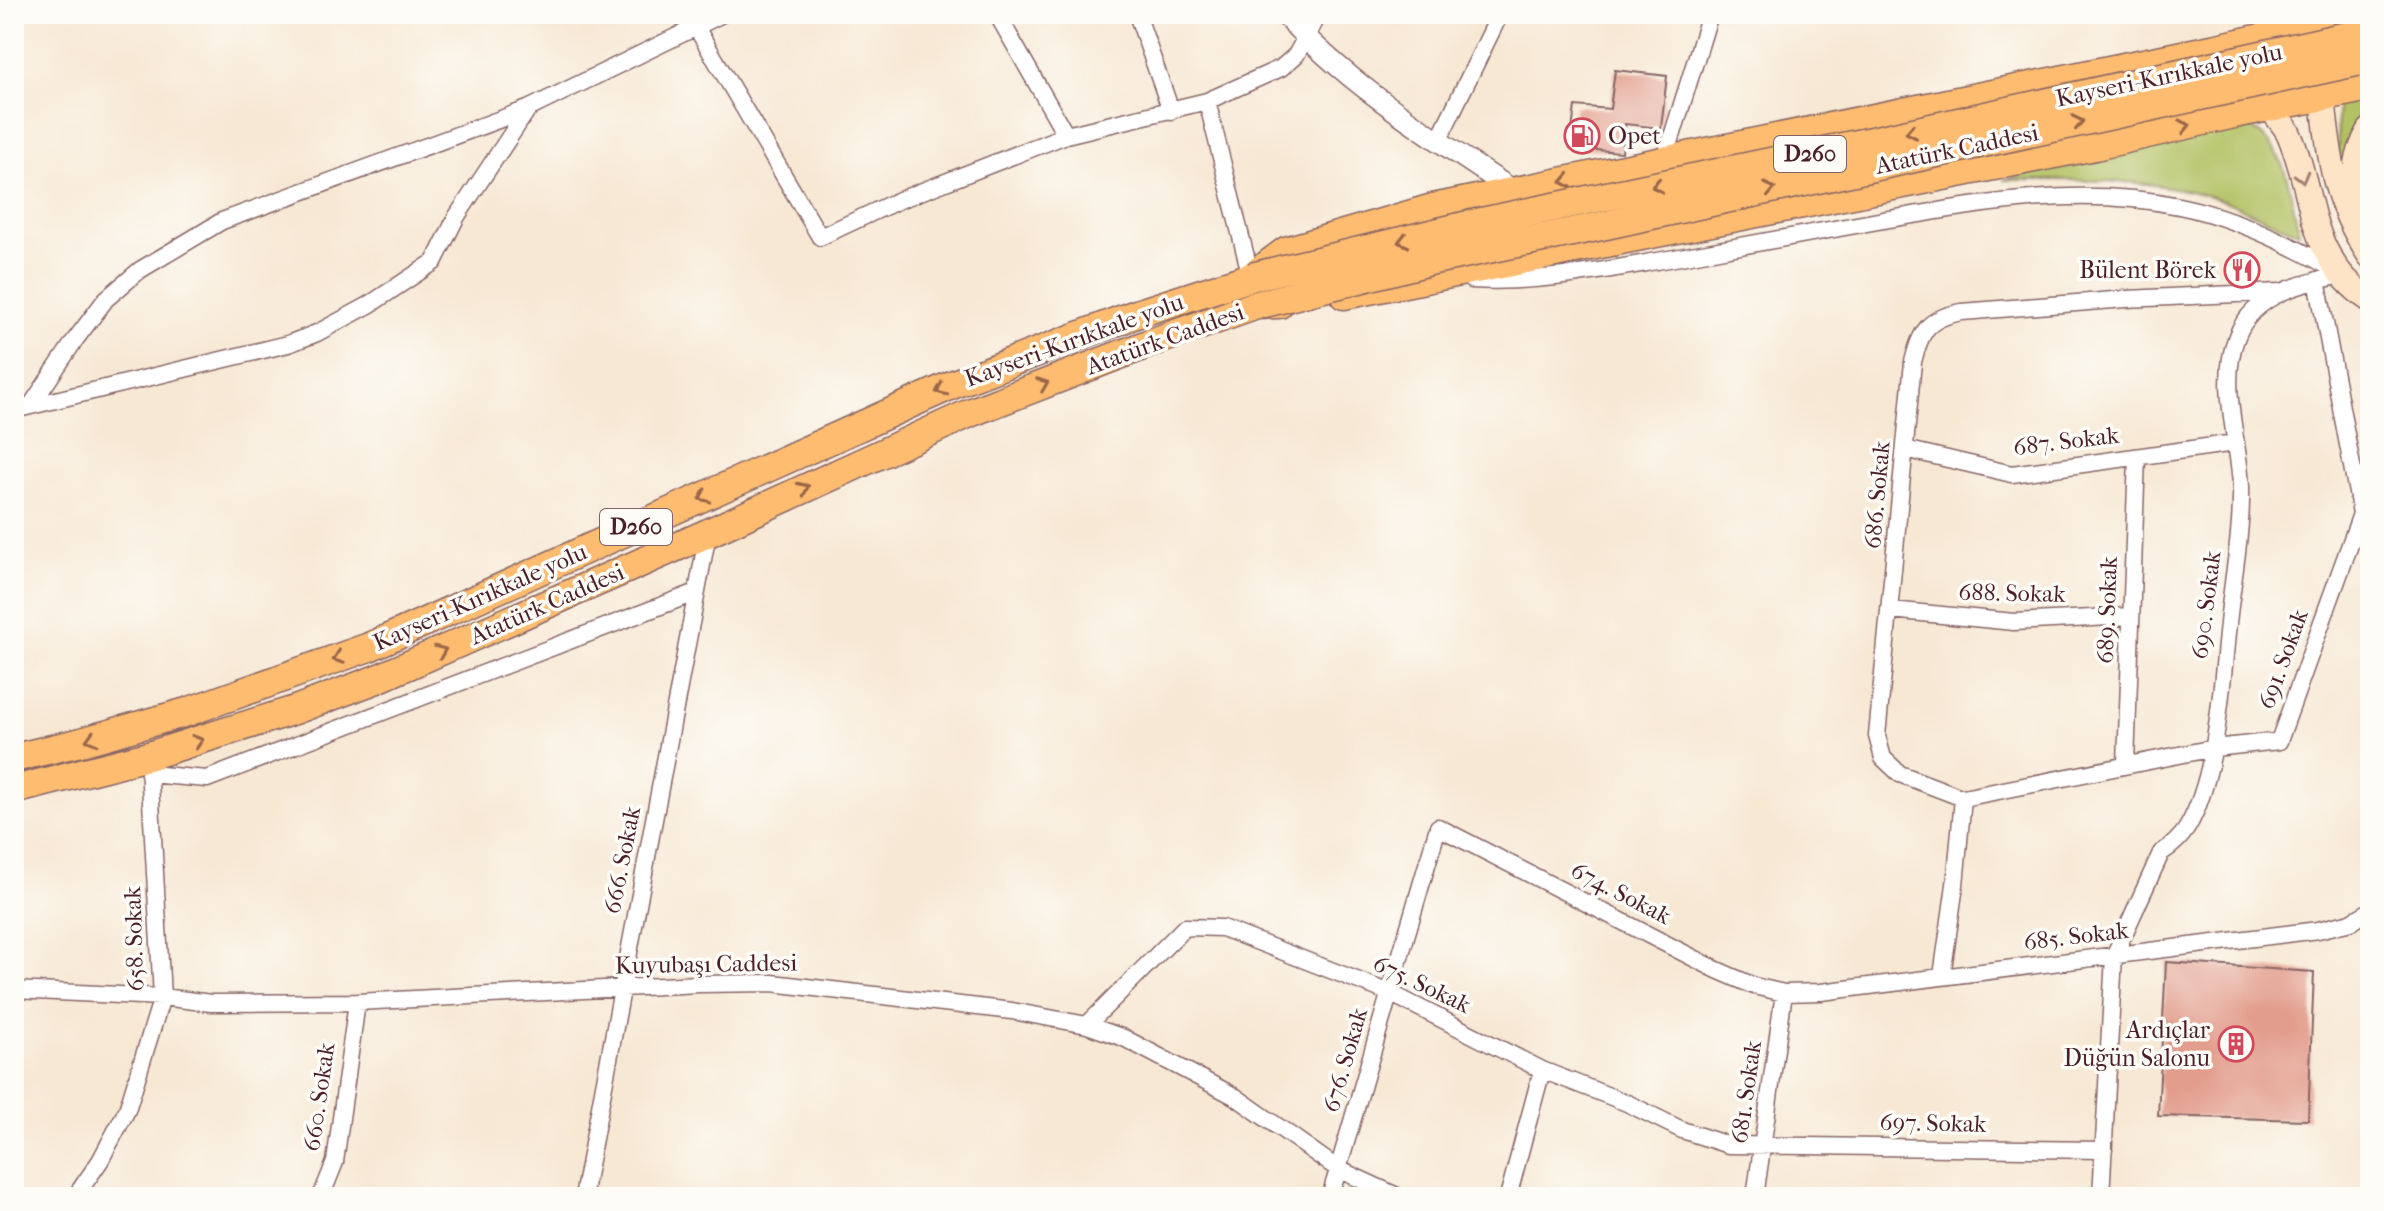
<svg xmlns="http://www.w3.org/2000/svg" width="2384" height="1211" font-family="'IM FELL French Canon',serif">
	<rect width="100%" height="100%" fill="#fdfcf7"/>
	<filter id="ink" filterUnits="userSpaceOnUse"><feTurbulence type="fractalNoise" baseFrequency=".0125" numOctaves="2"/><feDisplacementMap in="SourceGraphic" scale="16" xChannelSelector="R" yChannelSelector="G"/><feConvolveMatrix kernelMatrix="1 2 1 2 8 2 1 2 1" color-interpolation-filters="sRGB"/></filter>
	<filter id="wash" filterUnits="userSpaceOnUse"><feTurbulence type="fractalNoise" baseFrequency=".006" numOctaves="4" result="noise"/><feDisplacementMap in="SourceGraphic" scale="32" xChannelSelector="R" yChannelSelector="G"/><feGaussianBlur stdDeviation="1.8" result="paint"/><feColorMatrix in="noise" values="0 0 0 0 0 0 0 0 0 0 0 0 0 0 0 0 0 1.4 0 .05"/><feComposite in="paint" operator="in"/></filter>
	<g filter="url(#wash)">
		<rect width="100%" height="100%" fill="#f7e8d4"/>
		<path fill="#b2c163" stroke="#7e7047" stroke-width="2" d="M 2370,96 C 2370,121 2353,154 2345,179 L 2338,149 L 2337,103 Z
			M 2251,128 C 2287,147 2291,196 2299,232 C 2269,223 2243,206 2213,197 C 2145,177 2073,180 2003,180 L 2202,133 Z"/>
		<g id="blocks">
			<path fill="#e29d8c" d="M 1615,70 L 1667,76 L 1661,128 L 1625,124 L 1622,152 L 1570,148 L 1575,106 L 1610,109 Z
				M 2166,962 L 2314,972 L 2308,1120 L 2158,1116 Z"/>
		</g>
	</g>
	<g filter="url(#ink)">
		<use href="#blocks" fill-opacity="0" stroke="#876566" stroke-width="2"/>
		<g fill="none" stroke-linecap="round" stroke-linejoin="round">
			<defs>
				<path id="minor" d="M 997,14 L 1066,135
					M 1137,14 L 1171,111
					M 696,27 L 722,14
					M 1207,101 L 1281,68 L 1296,55 L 1319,14
					M 1438,141 L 1500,14
					M 1664,162 L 1710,14
					M 1471,280 C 1538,284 1604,270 1669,259 C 1739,246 1809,234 1878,221 C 1978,204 2077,185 2179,206 C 2234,217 2286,242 2335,270
					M 32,404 L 75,340 L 106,299 L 140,270 L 222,221 L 528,109 L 696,27 L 820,237 L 897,201 L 1066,135 L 1207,101 L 1251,277
					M 14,410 L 288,344 L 317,333 L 369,305 L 434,262 L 457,216 L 528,109
					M 1905,449 L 2012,474 L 2235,443
					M 1891,610 L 2014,622 L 2131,616
					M 2126,764 L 2137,457
					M 149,774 L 207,779 L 697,592
					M 1963,798 L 2214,748 L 2279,741 L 2361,514 L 2317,280
					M 1942,976 L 1955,885 L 1963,798 L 1900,774 L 1883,758 L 1877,736 L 1913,362 C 1921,330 1928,318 1962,312 L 2126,299 L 2280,292
					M 14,990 L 162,997 L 211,1003 L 357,1002 L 699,984 L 772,983 L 1012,1011 L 1087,1025 L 1124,1038 L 1236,1097 L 1338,1169 L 1399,1197
					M 1087,1025 L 1185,927 L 1222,928 L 1390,993 L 1542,1070 L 1627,1103 L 1682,1130 L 1728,1145 L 2104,1150
					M 75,1197 L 100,1161 L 127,1110 L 162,997 L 149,766
					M 321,1197 L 335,1162 L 357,1002
					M 583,1197 L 708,533
					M 1330,1197 L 1438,827 L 1717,970 L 1754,986 L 1784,993 L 1821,992 L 2318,930 L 2351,922 L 2370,911
					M 1508,1197 L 1542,1070
					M 1755,1197 L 1784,993
					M 2101,1197 L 2114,956 L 2161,853 C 2172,846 2180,839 2187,828 C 2219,774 2222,676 2229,614 C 2234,572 2242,529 2241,487 C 2239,438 2218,384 2237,336 C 2254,293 2303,283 2343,275"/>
				<path id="tertiary" d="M 1284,14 C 1349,86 1433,137 1514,191"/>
				<path id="secondary" d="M 2323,97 C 2329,160 2334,201 2370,256
					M 2269,107 C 2276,115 2283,123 2288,132 C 2316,193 2305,257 2370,300
					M 2354,221 C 2353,189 2353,157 2370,130"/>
				<path id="trunk" d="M 1344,295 L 2095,146 L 2234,114 L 2370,87
					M 14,758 L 81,742 L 187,712 L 369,647 L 954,384 L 1136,314 L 1251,277 L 1286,251 L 1433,208 L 2217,48 L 2366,14
					M 14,790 L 148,756 L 295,710 L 377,679 L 708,533 L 972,412 L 1153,342 L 1257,305 L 1279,304"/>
			</defs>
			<use href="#minor" stroke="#876566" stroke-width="19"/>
			<use href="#tertiary" stroke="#876566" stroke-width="23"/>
			<use href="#secondary" stroke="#876566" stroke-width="27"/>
			<use href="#trunk" stroke="#876566" stroke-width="31"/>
			<use href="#minor" stroke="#fff" stroke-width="16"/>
			<use href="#tertiary" stroke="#fff" stroke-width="20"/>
			<use href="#secondary" stroke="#fee4c6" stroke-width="24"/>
			<use href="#trunk" stroke="#fdbc70" stroke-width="28"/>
			<defs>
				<path id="trunk-bridge" d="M 1251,277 L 1472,224 L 1886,138 L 2370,31
					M 1257,305 L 1434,260 L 1592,228 L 2370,59"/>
			</defs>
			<use href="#trunk-bridge" stroke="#876566" stroke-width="31" stroke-linecap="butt"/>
			<use href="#trunk-bridge" stroke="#fdbc70" stroke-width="28"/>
		</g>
		<defs><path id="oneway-chevron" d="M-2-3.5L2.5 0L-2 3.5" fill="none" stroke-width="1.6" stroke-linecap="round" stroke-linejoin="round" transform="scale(2)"/></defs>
		<g stroke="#9b664a">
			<use href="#oneway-chevron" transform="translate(2078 122) rotate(-12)"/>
			<use href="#oneway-chevron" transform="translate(2185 126) rotate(-13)"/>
			<use href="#oneway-chevron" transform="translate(1911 132) rotate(168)"/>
			<use href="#oneway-chevron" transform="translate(1566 181) rotate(169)"/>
			<use href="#oneway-chevron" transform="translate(1657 186) rotate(168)"/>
			<use href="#oneway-chevron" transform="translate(1770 189) rotate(-12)"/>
			<use href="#oneway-chevron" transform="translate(1403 241) rotate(166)"/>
			<use href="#oneway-chevron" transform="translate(1043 384) rotate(-21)"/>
			<use href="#oneway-chevron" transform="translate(941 390) rotate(156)"/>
			<use href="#oneway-chevron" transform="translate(804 488) rotate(-25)"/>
			<use href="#oneway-chevron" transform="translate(704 497) rotate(156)"/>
			<use href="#oneway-chevron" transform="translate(441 651) rotate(-24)"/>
			<use href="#oneway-chevron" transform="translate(338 658) rotate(160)"/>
			<use href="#oneway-chevron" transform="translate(91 739) rotate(164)"/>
			<use href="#oneway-chevron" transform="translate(198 741) rotate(-17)"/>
		</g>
		<use stroke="#a48278" href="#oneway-chevron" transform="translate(2302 177) rotate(75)"/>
	</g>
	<defs>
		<symbol id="fuel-ring" viewBox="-11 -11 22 22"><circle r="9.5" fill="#fdfcf7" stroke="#d1495b" stroke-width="1.5"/><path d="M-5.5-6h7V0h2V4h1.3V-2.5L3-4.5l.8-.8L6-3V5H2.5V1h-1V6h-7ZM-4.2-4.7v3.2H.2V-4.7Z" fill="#d1495b"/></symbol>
		<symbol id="restaurant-ring" viewBox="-11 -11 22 22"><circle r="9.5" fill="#fdfcf7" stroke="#d1495b" stroke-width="1.5"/><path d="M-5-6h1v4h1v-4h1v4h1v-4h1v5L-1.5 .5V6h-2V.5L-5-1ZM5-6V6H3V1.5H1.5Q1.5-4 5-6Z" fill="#d1495b"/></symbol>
		<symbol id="building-ring" viewBox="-11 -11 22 22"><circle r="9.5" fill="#fdfcf7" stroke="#d1495b" stroke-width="1.5"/><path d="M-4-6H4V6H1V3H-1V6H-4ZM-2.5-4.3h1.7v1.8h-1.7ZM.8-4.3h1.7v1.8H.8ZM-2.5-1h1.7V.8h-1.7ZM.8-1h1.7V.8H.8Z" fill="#d1495b"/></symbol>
	</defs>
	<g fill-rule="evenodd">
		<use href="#fuel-ring" x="1562" y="116" width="40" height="40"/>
		<use href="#restaurant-ring" x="2222" y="250" width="40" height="40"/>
		<use href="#building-ring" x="2216" y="1024" width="40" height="40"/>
	</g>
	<g text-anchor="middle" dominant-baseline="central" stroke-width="7" stroke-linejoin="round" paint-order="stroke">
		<g fill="#fdfcf7" stroke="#806168" stroke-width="2">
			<rect x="1774" y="136" width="72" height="36" rx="6"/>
			<rect x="600" y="509" width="72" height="36" rx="6"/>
		</g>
		<g font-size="22" font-weight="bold" fill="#4a1f2b">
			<text x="1810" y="154">D260</text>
			<text x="636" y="527">D260</text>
		</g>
		<g font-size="24" fill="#4a1f2b" stroke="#fdfcf7">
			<text transform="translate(2169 75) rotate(-12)">Kayseri-Kırıkkale yolu</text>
			<text transform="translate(1957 149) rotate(-12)">Atatürk Caddesi</text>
			<text transform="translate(1165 339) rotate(-20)">Atatürk Caddesi</text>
			<text transform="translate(1074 340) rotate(-20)">Kayseri-Kırıkkale yolu</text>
			<text transform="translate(2066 441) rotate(-7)">687. Sokak</text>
			<text transform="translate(1877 495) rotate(-85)">686. Sokak</text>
			<text transform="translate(2012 593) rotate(1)">688. Sokak</text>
			<text transform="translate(480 597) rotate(-24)">Kayseri-Kırıkkale yolu</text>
			<text transform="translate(547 604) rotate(-24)">Atatürk Caddesi</text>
			<text transform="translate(2206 605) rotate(-83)">690. Sokak</text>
			<text transform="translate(2107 610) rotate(-88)">689. Sokak</text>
			<text transform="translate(2283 659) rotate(-70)">691. Sokak</text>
			<text transform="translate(622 860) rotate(-79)">666. Sokak</text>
			<text transform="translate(1621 893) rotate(27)">674. Sokak</text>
			<text transform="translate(2076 936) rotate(-7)">685. Sokak</text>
			<text transform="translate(134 939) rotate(-92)">658. Sokak</text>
			<text transform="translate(706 964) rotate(-1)">Kuyubaşı Caddesi</text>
			<text transform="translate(1422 984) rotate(25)">675. Sokak</text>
			<text transform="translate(1345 1060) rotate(-74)">676. Sokak</text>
			<text transform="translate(1746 1092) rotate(-82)">681. Sokak</text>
			<text transform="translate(319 1097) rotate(-82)">660. Sokak</text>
			<text transform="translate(1933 1123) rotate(1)">697. Sokak</text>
		</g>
		<g font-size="24" fill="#4a1f2b" stroke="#fdfcf7" text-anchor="end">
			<text x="1608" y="136" text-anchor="start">Opet</text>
			<text x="2216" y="270">Bülent Börek</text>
			<text x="2210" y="1030">Ardıçlar<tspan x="2210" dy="28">Düğün Salonu</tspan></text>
		</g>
	</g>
	<rect width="2384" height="1211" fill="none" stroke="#fdfcf7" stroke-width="48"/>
</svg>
